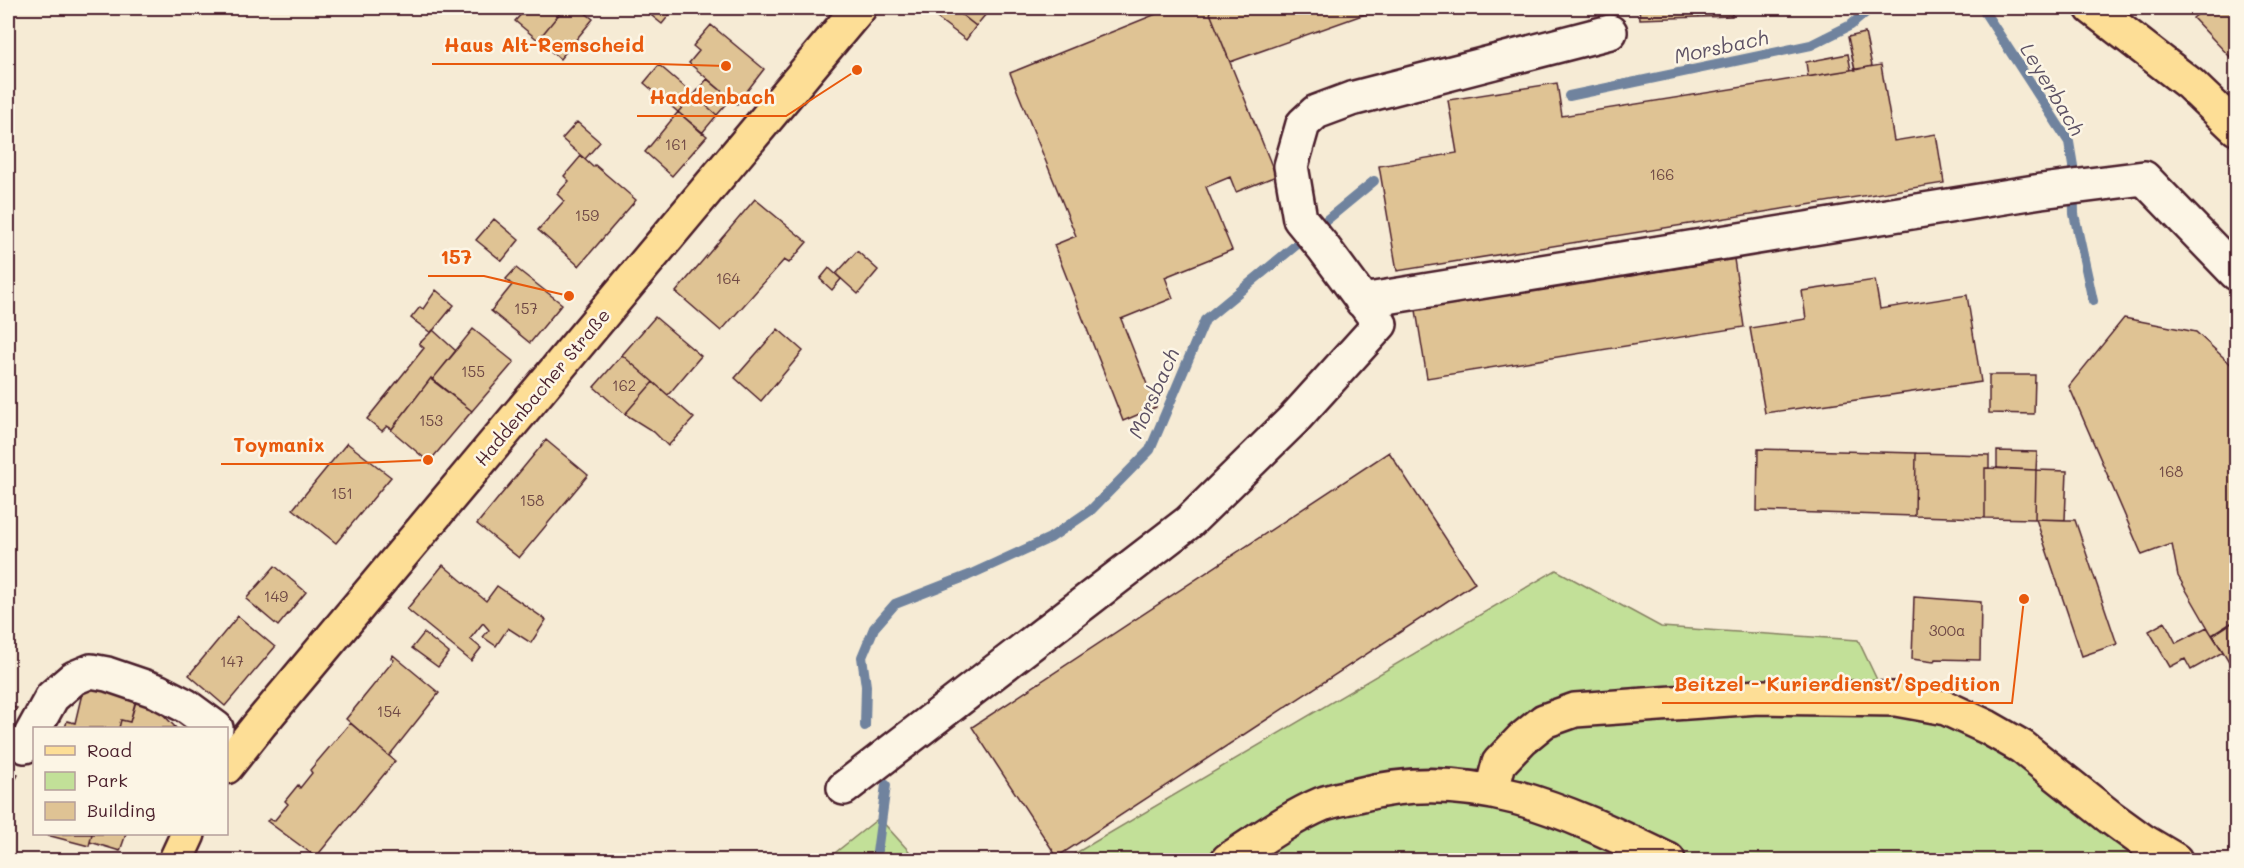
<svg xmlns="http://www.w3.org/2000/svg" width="2244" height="868" font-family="Mali,sans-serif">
	<rect width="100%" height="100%" fill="#f6ebd5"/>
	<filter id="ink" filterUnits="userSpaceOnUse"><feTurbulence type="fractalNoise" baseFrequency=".0167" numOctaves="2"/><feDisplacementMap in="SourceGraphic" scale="12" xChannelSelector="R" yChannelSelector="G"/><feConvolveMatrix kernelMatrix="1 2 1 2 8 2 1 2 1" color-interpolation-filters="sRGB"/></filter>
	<g filter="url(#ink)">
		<path fill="#c2e098" stroke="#868062" stroke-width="1.5" d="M 1556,570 L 1661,627 L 1858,640 L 1890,707 L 1993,740 L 2158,860 L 1064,860 Z
			M 879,818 L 917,860 L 826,860 Z"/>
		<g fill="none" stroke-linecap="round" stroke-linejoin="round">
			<path stroke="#70839e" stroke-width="10" d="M 1982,8 L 2069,142 L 2073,166 L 2074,214 L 2093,301
				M 1569,96 L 1811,45 L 1851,25 L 1871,8
				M 865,726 L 866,686 L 862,657 L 874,628 L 895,604 L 967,576 L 1050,538 L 1091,510 L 1150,450 L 1205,320 L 1374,181
				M 876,860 L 886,785"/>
		</g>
		<path fill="#dfc394" stroke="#4a1f2b" stroke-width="1.5" d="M 527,8 L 564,8 L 538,40 L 515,21 Z
			M 564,8 L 579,8 L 593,19 L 560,59 L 538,40 Z
			M 642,8 L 675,8 L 662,24 Z
			M 924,8 L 953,8 L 976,26 L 966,40 Z
			M 953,8 L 991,8 L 976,26 Z
			M 1171,8 L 1208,8 L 1276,176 L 1236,192 L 1230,177 L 1206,187 L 1232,250 L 1165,277 L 1173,298 L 1121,319 L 1156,407 L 1123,421 L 1054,245 L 1076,236 L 1010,73 Z
			M 1208,8 L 1382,8 L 1230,62 Z
			M 1639,8 L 1732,8 L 1732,16 L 1640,19 Z
			M 2202,8 L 2236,8 L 2236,50 L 2230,57 L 2193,18 L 2204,9 Z
			M 711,25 L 764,69 L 737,104 L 689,63 L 699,51 L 693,46 Z
			M 1865,33 L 1872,66 L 1855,70 L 1848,37 Z
			M 1848,54 L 1851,70 L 1808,77 L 1806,62 Z
			M 659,65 L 694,95 L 678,112 L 644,83 Z
			M 1881,65 L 1894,141 L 1936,134 L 1944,183 L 1397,271 L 1379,166 L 1457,153 L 1448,100 L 1557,83 L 1562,116 Z
			M 707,79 L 731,99 L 717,115 L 694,95 Z
			M 694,95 L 717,115 L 702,133 L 678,112 Z
			M 678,112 L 707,136 L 672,176 L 645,152 Z
			M 577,122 L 600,142 L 585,159 L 562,139 Z
			M 581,156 L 593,167 L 595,165 L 636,200 L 579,266 L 538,230 L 564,201 L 557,194 L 569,181 L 564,176 Z
			M 755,199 L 807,242 L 789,263 L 784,260 L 721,331 L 676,292 Z
			M 494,219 L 519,240 L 502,261 L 476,240 Z
			M 857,251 L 878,270 L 858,294 L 836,274 Z
			M 1734,259 L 1744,327 L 1427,378 L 1416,310 Z
			M 516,268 L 562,304 L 530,343 L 491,311 L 512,285 L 506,279 Z
			M 829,268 L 841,279 L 832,290 L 820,279 Z
			M 1875,280 L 1880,309 L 1967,295 L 1981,382 L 1765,413 L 1750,328 L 1806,319 L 1802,291 Z
			M 436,290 L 454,305 L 431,333 L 411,318 L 420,307 L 423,309 Z
			M 655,317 L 701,356 L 668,395 L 622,355 Z
			M 2124,318 L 2196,332 L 2236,369 L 2236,620 L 2212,635 L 2178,576 L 2172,544 L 2142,555 L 2069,386 Z
			M 473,329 L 514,362 L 472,411 L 432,380 Z
			M 778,329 L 803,351 L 761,401 L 735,378 Z
			M 433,330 L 456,351 L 432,380 L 431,378 L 392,429 L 387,426 L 382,431 L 367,419 L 424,348 L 419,344 Z
			M 622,355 L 653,382 L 625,414 L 594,387 Z
			M 1989,375 L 2035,375 L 2034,414 L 1989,413 Z
			M 431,378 L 472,411 L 429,462 L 391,430 Z
			M 653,382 L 694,418 L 668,446 L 654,432 L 625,414 Z
			M 546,440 L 588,475 L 519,558 L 477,524 Z
			M 347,443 L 391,477 L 336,543 L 293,509 Z
			M 1758,449 L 1916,453 L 1915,516 L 1757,511 Z
			M 1997,451 L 2037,452 L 2036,470 L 1997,468 Z
			M 1389,452 L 1475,583 L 1057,857 L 972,727 Z
			M 1916,453 L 1989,455 L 1989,468 L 1985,468 L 1985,518 L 1915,516 Z
			M 1985,468 L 2036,470 L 2035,519 L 1985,518 Z
			M 2036,470 L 2067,471 L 2065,520 L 2035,519 Z
			M 2036,519 L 2075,520 L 2117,644 L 2082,656 Z
			M 443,565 L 486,601 L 497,586 L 546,620 L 531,643 L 508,628 L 496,646 L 483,637 L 489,630 L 483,623 L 470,639 L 481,648 L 471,661 L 407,609 Z
			M 275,566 L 306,592 L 278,626 L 246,599 Z
			M 1914,597 L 1981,602 L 1980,660 L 1935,659 L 1934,662 L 1912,659 Z
			M 238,616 L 275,647 L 225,706 L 189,675 Z
			M 2236,620 L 2236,673 L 2213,635 Z
			M 2165,622 L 2176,643 L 2207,627 L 2223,652 L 2191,670 L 2185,659 L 2170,667 L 2149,631 Z
			M 424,633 L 449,653 L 438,667 L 412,648 Z
			M 393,655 L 439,693 L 389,756 L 346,719 L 394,660 L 391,658 Z
			M 84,685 L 136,699 L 130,722 L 121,720 L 119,728 L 65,728 L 67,721 L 75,723 Z
			M 137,698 L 155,706 L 176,728 L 119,728 L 121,720 L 130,722 Z
			M 8,706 L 17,708 L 8,724 Z
			M 350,723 L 395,761 L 316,857 L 267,821 L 270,819 L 274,821 L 288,804 L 285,801 L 298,785 L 300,788 L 312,773 L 310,770 Z
			M 8,768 L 18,775 L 8,792 Z
			M 43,834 L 92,834 L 89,846 Z
			M 92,834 L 126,834 L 120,851 L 90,842 Z"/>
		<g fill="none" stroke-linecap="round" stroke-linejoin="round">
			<defs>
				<path id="minor" d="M 1362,301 L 2041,191 L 2144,178 L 2236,273
					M 25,746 L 52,697 L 74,678 L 91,671 L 107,674 L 157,691 L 186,706 L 216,728
					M 844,788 L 1189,522 L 1294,419 L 1380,324 L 1323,247 L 1300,219 L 1291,166 L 1303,124 L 1316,112 L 1351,99 L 1610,32"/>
				<path id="major" d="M 2092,8 L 2190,84 L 2236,128
					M 226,767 L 260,724 L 859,8
					M 1492,790 L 1499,763 L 1522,739 L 1544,721 L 1575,710 L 1758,697 L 1896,699 L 1946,708 L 1987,727 L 2022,747 L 2110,817 L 2143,841 L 2175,860
					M 176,860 L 188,834
					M 1228,860 C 1258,841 1289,818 1322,804 C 1333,800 1346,798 1358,795 C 1473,765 1566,811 1668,860"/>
			</defs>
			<use href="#minor" stroke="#4a1f2b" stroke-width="38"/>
			<use href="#major" stroke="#4a1f2b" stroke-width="38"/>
			<use href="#minor" stroke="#fcf5e5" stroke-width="33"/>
			<use href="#major" stroke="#fdde96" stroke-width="33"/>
		</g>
	</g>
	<g text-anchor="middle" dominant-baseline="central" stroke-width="5" stroke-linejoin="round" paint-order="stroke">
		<g font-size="15" fill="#6f4845">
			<text x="676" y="144">161</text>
			<text x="1662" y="174">166</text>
			<text x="587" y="215">159</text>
			<text x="728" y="278">164</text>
			<text x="526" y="308">157</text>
			<text x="473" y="371">155</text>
			<text x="624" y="385">162</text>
			<text x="431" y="420">153</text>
			<text x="2171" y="471">168</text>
			<text x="342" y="493">151</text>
			<text x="532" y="500">158</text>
			<text x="276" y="596">149</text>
			<text x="1947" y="630">300a</text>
			<text x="232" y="661">147</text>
			<text x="389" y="711">154</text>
		</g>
		<g font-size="18" fill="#4a1f2b" stroke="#fcf5e5">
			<text transform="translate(542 387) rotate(-50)">Haddenbacher Straße</text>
		</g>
		<g font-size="20" font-style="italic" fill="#5d5164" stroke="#fcf5e5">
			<text transform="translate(1721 46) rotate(-12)">Morsbach</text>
			<text transform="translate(2053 89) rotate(59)">Leyerbach</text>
			<text transform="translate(1153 393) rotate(-66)">Morsbach</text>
		</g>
	</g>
	<path fill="none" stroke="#e8590c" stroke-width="2" d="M726 66L656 64H432M857 70L786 116H637M569 296L484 276H428M428 460L337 464H221M2024 599L2012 703H1662"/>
	<g fill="#e8590c" stroke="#fcf5e5" stroke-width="2">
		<circle cx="726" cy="66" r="6"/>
		<circle cx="857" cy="70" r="6"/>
		<circle cx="569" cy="296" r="6"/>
		<circle cx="428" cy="460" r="6"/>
		<circle cx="2024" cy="599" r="6"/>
	</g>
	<g font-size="20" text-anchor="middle" font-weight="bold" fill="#e8590c" stroke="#fcf5e5" stroke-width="5" stroke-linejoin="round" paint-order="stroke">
		<text x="544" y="52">Haus Alt-Remscheid</text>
		<text x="712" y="104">Haddenbach</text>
		<text x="456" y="264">157</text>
		<text x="279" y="452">Toymanix</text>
		<text x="1837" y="691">Beitzel - Kurierdienst/Spedition</text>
	</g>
	<rect width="2244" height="868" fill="none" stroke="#fcf5e5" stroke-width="30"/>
	<rect x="15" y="15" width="2214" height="838" fill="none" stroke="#4a1f2b" stroke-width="2" filter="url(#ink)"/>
	<rect x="33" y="727" width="195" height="108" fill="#fcf5e5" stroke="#b59f9b" stroke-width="1.5"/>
	<rect x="45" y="746" width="30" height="9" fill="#fdde96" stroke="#b59f9b" stroke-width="1.5"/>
	<text x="87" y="757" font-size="18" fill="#4a1f2b">Road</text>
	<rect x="45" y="772" width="30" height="18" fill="#c2e098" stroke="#b59f9b" stroke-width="1.5"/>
	<text x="87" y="787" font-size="18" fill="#4a1f2b">Park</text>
	<rect x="45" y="802" width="30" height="18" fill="#dfc394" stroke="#b59f9b" stroke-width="1.5"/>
	<text x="87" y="817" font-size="18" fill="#4a1f2b">Building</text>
</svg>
